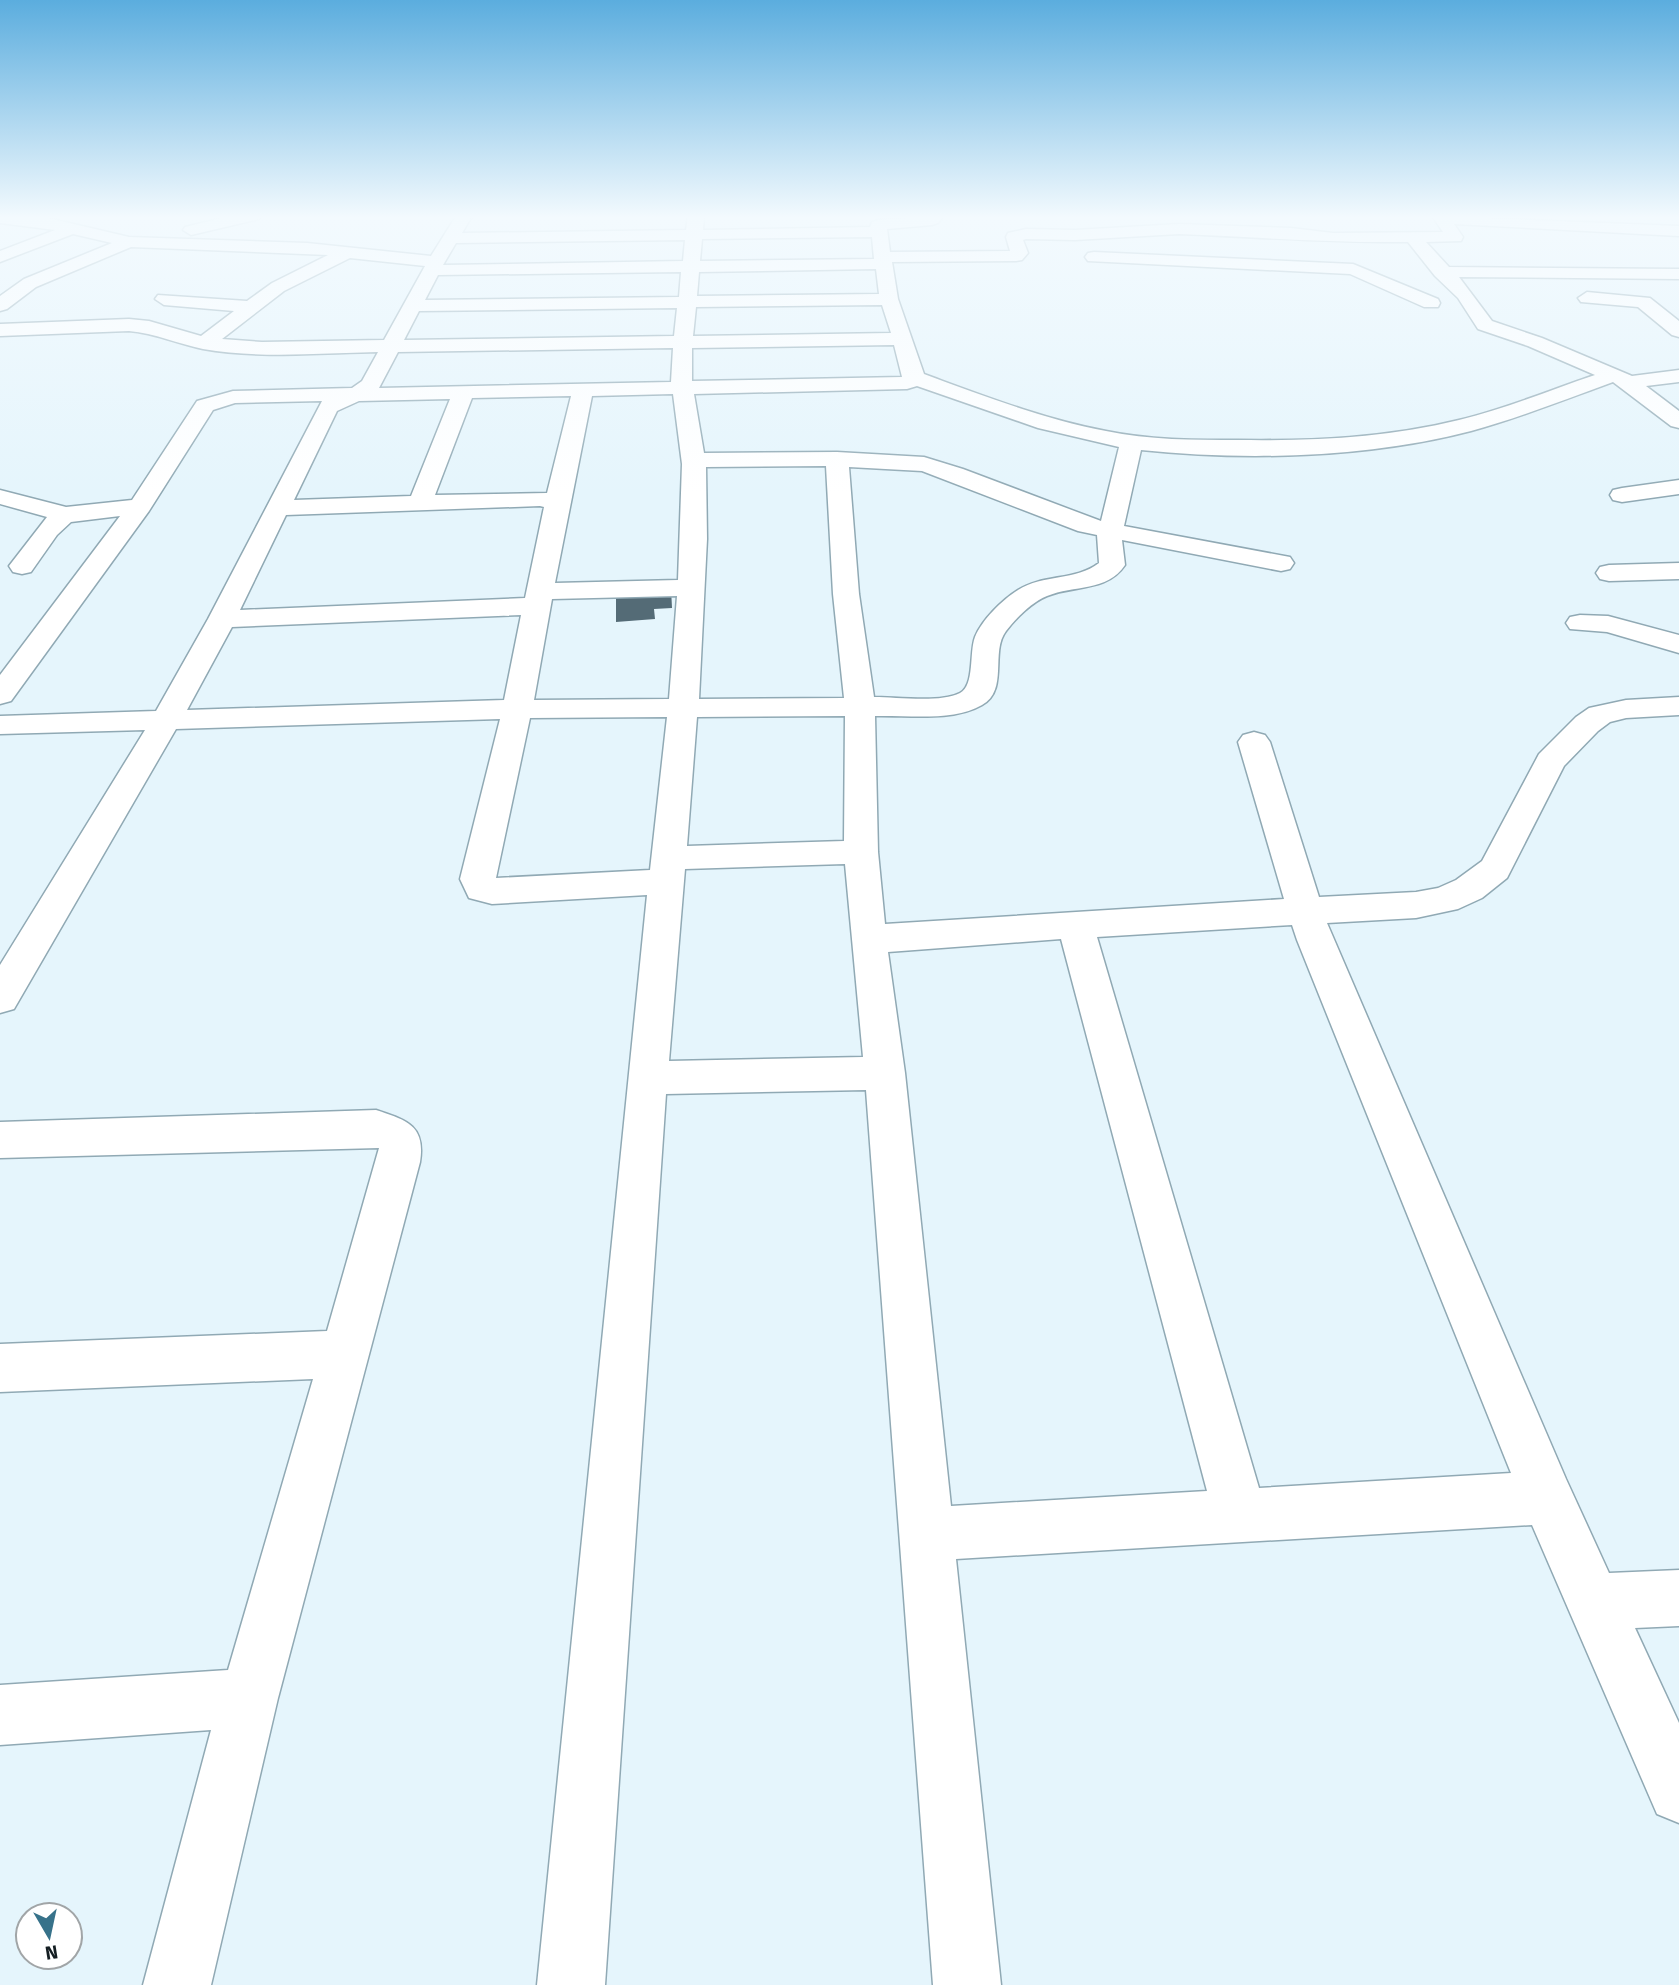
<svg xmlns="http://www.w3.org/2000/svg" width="1679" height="1985" font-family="'Fira Sans',sans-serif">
	<rect width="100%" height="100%" fill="#e5f5fc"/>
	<path fill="#546b76" d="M 671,588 L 672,608 L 654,609 L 655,619 L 616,622 L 616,592 Z"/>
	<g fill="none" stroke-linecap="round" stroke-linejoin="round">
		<defs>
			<path id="minor" d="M 0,216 L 48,218 L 129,237 L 307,243 L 431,256 L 456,216 L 472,216 L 462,233 L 686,230 L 688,216 L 704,216 L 703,230 L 870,227 L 872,222 L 878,220 L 944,216 L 938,223 L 932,225 L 887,229 L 890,252 L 1010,251 L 1006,237 L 1008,233 L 1026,229 L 1075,230 L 1179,224 L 1291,228 L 1333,233 L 1443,232 L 1432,216 L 1679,226 L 1679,236 L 1454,224 L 1463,237 L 1461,241 L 1426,242 L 1449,267 L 1679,269 L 1679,279 L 1459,277 L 1492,321 L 1542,338 L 1632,376 L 1679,370 L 1679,382 L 1646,386 L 1679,411 L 1679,428 L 1671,426 L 1613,382 C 1566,399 1519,418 1471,431 C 1368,458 1246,461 1141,450 L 1124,526 L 1290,557 L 1294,563 L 1290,569 L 1281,571 L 1122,540 L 1125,565 C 1107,592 1074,585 1047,596 C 1032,602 1016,618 1006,631 C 990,652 1009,690 982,705 C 953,722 908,715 875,716 L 878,852 L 885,924 L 1284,899 L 1238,742 L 1243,735 L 1254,732 L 1265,735 L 1270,742 L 1319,897 L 1416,892 L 1438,888 L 1456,880 L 1482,861 L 1539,754 L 1576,717 L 1589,708 L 1626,700 L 1679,697 L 1679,715 L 1626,718 L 1610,722 L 1598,731 L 1564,766 L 1507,878 L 1482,898 L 1458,909 L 1416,918 L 1327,923 L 1566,1479 L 1609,1573 L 1679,1570 L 1679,1626 L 1635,1628 L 1679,1723 L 1679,1823 L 1657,1814 L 1532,1525 L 956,1559 L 1001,1985 L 933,1985 L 866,1090 L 666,1094 L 605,1985 L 537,1985 L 647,895 L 492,904 L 469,898 L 460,879 L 500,719 L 176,729 L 14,1009 L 0,1013 L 0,965 L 145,730 L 0,734 L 0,716 L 156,711 L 208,619 L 322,401 L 235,403 L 213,410 L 149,511 L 11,701 L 0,704 L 0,675 L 120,516 L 71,522 L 57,535 L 31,572 L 22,574 L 13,572 L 9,566 L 47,517 L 0,504 L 0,490 L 66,507 L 132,500 L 197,401 L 233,391 L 352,388 L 362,381 L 378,352 C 321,353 260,359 203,349 C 178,344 155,333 129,331 L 0,336 L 0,324 L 129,319 L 149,321 L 201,336 L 234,311 L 164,305 L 155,299 L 158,295 L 247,301 L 272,283 L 328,255 L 131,247 L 36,287 L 7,309 L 0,311 L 0,296 L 24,279 L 112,243 L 73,234 L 0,262 L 0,251 L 55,230 L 0,223 ZM 1179,234 C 1255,237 1331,243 1408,242 L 1435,276 L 1458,298 L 1478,329 L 1528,346 L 1595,375 C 1550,390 1506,409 1459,420 C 1387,438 1312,441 1238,440 C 1194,440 1149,440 1106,431 C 1043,419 984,396 924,374 L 898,299 L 892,262 L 1016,261 L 1022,260 L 1028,253 L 1023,240 L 1026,239 L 1075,240 ZM 872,237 L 874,259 L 700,261 L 702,239 ZM 685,240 L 683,261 L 443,265 L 456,243 ZM 350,258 L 425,266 L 384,340 L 262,342 L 222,339 L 284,291 ZM 876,269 L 879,294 L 697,296 L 699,272 ZM 681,272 L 679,297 L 425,300 L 438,275 ZM 882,305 L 891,333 L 693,336 L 696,307 ZM 677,308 L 674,336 L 404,340 L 419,311 ZM 894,345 L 902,377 L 692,381 L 692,348 ZM 673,348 L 671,382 L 379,388 L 398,352 ZM 917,386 L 1038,428 L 1119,447 L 1101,521 L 963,469 L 924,457 L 837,452 L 704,453 L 694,394 L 907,389 ZM 673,394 L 682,464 L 678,580 L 555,583 L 592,396 ZM 571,396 L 547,493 L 435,495 L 472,398 ZM 450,399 L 411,496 L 294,500 L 337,411 L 359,401 ZM 826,466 L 833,594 L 844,698 L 699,699 L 707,539 L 706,467 ZM 849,467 L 922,471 L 1078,531 L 1097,535 L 1099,563 C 1076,581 1043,574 1018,590 C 1002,600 982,620 975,637 C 969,652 975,685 960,693 C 941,703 896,697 874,697 L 859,594 ZM 540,506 L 544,507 L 525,598 L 240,610 L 286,515 ZM 677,596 L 669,699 L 534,700 L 552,599 ZM 521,615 L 504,700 L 187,710 L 232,627 ZM 845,716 L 844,841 L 687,846 L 697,717 ZM 667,717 L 650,870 L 496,878 L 530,718 ZM 845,864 L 863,1057 L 669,1061 L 685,869 ZM 1292,925 L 1297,940 L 1511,1473 L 1259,1488 L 1097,937 ZM 1061,939 L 1207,1491 L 951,1506 L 905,1073 L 888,952 Z
				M 230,216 L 261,216 L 259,219 L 191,235 L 183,230 L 185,227 Z
				M 1094,252 L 1353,264 L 1438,299 L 1440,303 L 1438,307 L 1424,307 L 1350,274 L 1088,261 L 1085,257 L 1088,253 Z
				M 1587,292 L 1650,298 L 1679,321 L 1679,337 L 1672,335 L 1638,307 L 1581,302 L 1578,298 Z
				M 1679,480 L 1679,494 L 1622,502 L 1613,500 L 1610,495 L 1613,490 L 1622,488 Z
				M 1679,563 L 1679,579 L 1609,581 L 1600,579 L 1596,573 L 1600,567 L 1609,565 Z
				M 1580,615 L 1608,616 L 1679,635 L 1679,653 L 1607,632 L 1570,629 L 1566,623 L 1570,617 Z
				M 376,1110 C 406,1120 426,1125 420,1162 L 278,1698 L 211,1985 L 143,1985 L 211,1730 L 0,1745 L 0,1685 L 228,1670 L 313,1379 L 0,1392 L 0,1344 L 327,1331 L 379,1148 L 0,1158 L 0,1122 Z"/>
		</defs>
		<use href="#minor" stroke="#90a9b4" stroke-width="3"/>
		<use href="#minor" fill="#fff" fill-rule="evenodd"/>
	</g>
	<linearGradient id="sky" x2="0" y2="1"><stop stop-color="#5badde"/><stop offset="0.44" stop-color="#f3fafe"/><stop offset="1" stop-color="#f3fafe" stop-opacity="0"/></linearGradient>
	<rect width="1679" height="494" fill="url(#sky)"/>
	<g transform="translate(49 1936) rotate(171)"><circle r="33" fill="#ffffff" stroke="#a1a5a7" stroke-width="2"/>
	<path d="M0-5L12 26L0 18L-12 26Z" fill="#37728a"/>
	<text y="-10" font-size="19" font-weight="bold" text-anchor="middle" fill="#141e22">N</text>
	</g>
</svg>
